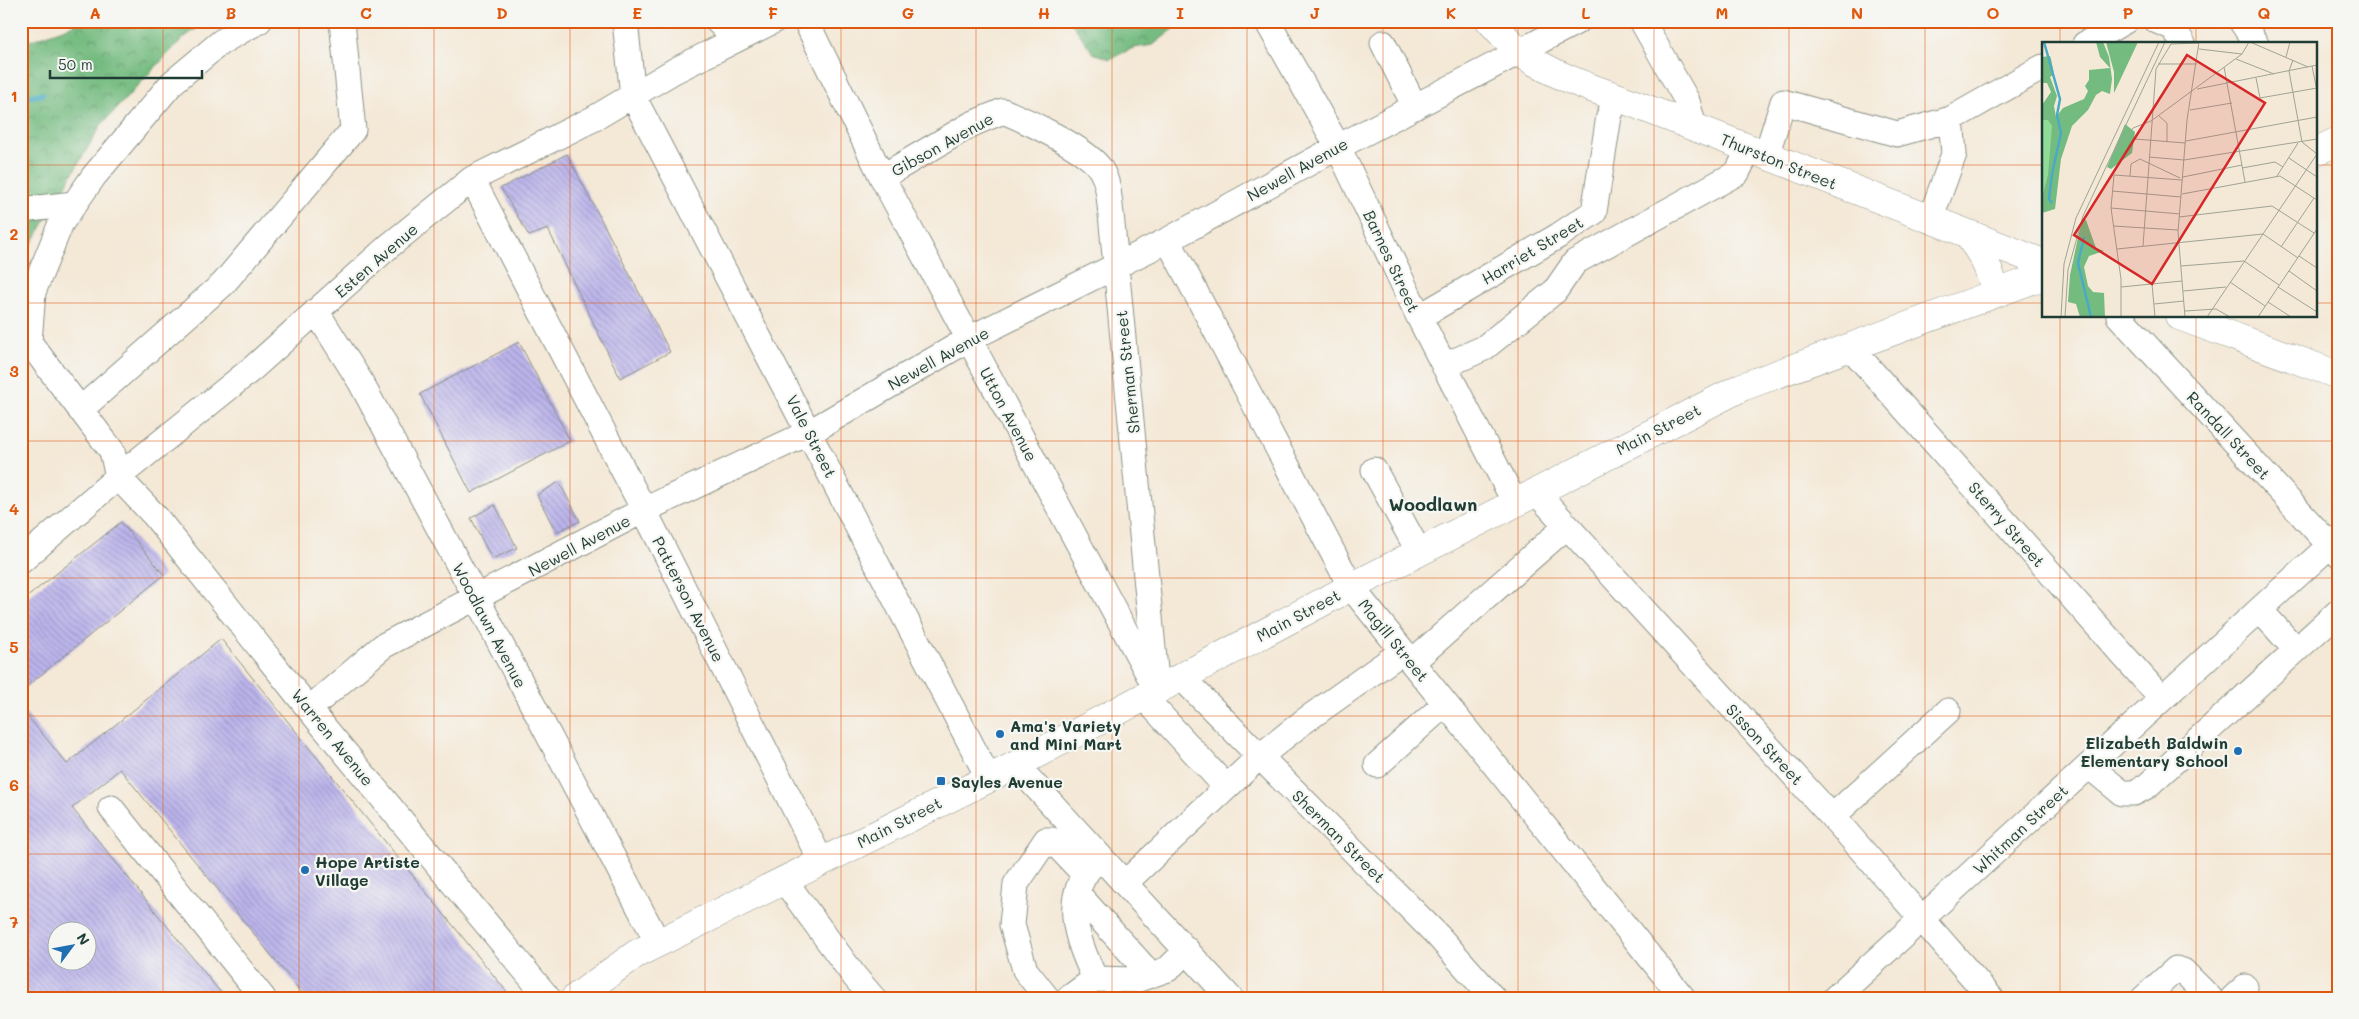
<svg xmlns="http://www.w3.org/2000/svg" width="2359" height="1019" font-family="Mali,sans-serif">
	<defs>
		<pattern id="forest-crowns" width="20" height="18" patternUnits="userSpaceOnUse" patternTransform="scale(1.25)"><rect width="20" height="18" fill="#74bb80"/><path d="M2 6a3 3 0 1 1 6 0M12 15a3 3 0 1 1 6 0" fill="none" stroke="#5f996a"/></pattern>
		<pattern id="building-back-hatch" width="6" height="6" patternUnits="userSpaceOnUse" patternTransform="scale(1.25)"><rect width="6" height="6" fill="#bcb4ec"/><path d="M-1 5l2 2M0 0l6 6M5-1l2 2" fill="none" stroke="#9894c0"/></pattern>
	</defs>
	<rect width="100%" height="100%" fill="#f6f6f2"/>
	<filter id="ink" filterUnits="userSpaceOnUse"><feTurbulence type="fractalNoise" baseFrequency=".02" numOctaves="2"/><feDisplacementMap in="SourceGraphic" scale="10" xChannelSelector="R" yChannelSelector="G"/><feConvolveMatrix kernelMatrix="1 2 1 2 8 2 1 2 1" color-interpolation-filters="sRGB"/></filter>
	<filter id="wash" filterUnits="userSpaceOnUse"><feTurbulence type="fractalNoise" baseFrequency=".0096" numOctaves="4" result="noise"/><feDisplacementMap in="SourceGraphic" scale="20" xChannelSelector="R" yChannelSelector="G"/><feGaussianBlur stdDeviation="1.12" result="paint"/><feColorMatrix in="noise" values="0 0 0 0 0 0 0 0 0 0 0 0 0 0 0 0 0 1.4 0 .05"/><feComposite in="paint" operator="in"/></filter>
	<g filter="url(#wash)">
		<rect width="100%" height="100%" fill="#f4e8d6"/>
		<path fill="url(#forest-crowns)" stroke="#4a7c5a" d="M 85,21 L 207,21 L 182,39 L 101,125 L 21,262 L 21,44 Z
			M 1067,21 L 1184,21 L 1153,45 L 1133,48 L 1110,59 L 1093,53 L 1074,26 Z"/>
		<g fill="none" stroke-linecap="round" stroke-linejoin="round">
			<path stroke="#49aac8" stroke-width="6" d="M 21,98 L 42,94"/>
		</g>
		<g id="blocks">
			<path fill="url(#building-back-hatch)" fill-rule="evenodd" d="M 567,154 L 670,352 L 620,378 L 548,229 L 529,236 L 501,188 Z
				M 519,342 L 570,441 L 471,493 L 420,394 Z
				M 559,482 L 580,521 L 556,532 L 537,495 Z
				M 495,505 L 517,548 L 492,559 L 471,518 Z
				M 121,522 L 164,575 L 21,691 L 21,602 Z
				M 221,639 L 507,992 L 500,998 L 306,998 L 120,769 L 72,808 L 225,998 L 21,998 L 21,708 L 67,764 ZM 58,932 L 88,932 L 88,962 L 58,962 Z"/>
		</g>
	</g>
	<g filter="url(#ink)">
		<use href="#blocks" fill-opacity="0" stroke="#8a9285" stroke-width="1"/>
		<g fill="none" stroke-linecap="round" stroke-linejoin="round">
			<defs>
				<path id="minor" d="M 259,21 L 221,42 L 172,83 L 94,176 L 61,223 L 33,292 L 29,342 L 112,451 L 118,477 L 155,516 L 309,709 L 548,998
					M 625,21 L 633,96 L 988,777
					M 717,21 L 737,39
					M 806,21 L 882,177 L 1152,681
					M 1267,21 L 1338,147 L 1419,317 L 1515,503
					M 1642,21 L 1687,101 L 1694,127
					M 2157,21 L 2174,28 L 2183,44
					M 2241,21 L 2256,44
					M 1383,43 L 1415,107
					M 2085,44 L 2125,21
					M 1766,156 L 1783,102 L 1897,134 L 1951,119
					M 882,177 L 972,124 L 1003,111 C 1025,120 1090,150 1101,170 C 1109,183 1109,199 1111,214 L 1157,690
					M 472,179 L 644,510 L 821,861
					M 21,210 L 74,204
					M 1930,220 L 1954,154 L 1951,119 L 2043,67
					M 1168,240 L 1351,587 L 1683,998
					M 316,311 L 360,381 L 477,599 L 658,943
					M 2119,316 L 2338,554
					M 1419,317 L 1558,236 L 1594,212 L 1609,116 L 1617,97
					M 1851,348 L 2162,699
					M 1444,366 L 1484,348 L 1555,291 L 1575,262 L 1737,173 L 1749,149
					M 80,410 L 223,284 L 353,130 L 342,21
					M 1374,470 L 1419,552
					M 1536,492 L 1846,832 L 1991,998
					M 21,561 L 118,477 L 253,368 L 389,246 L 472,179 L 593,119 L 674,71 L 773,21
					M 2260,610 L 2296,650
					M 1412,662 L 1567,526
					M 1181,677 L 1439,937 L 1493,998
					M 1144,697 L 1226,787
					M 309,709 L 383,646 L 644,510 L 810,432 L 969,339 L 1168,240 L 1338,147 L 1578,21
					M 1016,765 L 1230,998
					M 1377,765 L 1445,704
					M 2089,766 L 2122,793 L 2134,793 L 2147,786 L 2338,612
					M 111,808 L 263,998
					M 1832,817 L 1948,711
					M 784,880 L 855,977 L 873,998
					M 1125,883 L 1259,757 L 1303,722 L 1403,651
					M 1077,893 L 1151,975
					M 1095,979 C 1077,939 1060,898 1095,862
					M 1047,998 L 1025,970 L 1012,925 L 1016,884 L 1046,840 L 1052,840 L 1084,874
					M 1069,998 L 1095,979 L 1136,980 L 1168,969 L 1187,950
					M 1835,998 L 2338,538
					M 2144,998 L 2176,969 L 2183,971 L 2210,998
					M 2233,998 L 2245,987"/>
				<path id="major" d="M 1519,52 C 1550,73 1581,85 1617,97 L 2043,263
					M 2315,152 L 2338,141
					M 1966,233 C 1983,254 1989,268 1996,293
					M 2179,316 L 2338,375
					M 575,998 L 636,954 L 1016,765 L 1351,587 L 1742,387 L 2043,276"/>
				<path id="highway" d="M 1490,21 L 1519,52"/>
			</defs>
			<use href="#minor" stroke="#8a9285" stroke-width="27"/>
			<use href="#major" stroke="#8a9285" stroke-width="29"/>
			<use href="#highway" stroke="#8a9285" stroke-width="29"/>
			<use href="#minor" stroke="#fff" stroke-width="25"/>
			<use href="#major" stroke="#fff" stroke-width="28"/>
			<use href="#highway" stroke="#fff" stroke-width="28"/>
		</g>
	</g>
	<path fill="none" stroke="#de580e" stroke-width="1" stroke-opacity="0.55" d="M 163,21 L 163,998M 299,21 L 299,998M 434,21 L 434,998M 570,21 L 570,998M 705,21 L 705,998M 841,21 L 841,998M 976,21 L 976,998M 1112,21 L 1112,998M 1247,21 L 1247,998M 1383,21 L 1383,998M 1518,21 L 1518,998M 1654,21 L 1654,998M 1789,21 L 1789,998M 1925,21 L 1925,998M 2060,21 L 2060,44M 2196,21 L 2196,44M 21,165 L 2043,165M 2315,165 L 2338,165M 21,303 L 2043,303M 2315,303 L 2338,303M 2060,316 L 2060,998M 2196,316 L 2196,998M 21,441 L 2338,441M 21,578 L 2338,578M 21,716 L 2338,716M 21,854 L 2338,854"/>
	<g fill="#1f6fb2" stroke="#f6f6f2" stroke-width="2">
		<circle cx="1000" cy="734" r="5"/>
		<circle cx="2238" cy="751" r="5"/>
		<rect x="936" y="776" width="10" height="10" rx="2.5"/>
		<circle cx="305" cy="870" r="5"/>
	</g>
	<g text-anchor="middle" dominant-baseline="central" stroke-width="4.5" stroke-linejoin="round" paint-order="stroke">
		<g font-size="16" fill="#1f3d34" stroke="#f6f6f2">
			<text transform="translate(942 144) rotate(-29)">Gibson Avenue</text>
			<text transform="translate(1779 161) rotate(22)">Thurston Street</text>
			<text transform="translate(1297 169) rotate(-29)">Newell Avenue</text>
			<text transform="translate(1532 250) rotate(-31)">Harriet Street</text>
			<text transform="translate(376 260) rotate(-41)">Esten Avenue</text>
			<text transform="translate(1392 261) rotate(65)">Barnes Street</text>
			<text transform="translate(938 358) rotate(-29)">Newell Avenue</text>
			<text transform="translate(1127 372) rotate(-96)">Sherman Street</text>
			<text transform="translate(1009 414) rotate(62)">Utton Avenue</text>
			<text transform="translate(1658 429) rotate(-27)">Main Street</text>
			<text transform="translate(2229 435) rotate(47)">Randall Street</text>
			<text transform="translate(812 436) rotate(63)">Vale Street</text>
			<text transform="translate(2007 524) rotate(49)">Sterry Street</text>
			<text transform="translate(579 545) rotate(-28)">Newell Avenue</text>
			<text transform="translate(689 599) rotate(63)">Patterson Avenue</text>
			<text transform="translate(1298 615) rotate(-28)">Main Street</text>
			<text transform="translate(490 625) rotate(62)">Woodlawn Avenue</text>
			<text transform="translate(1394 640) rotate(51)">Magill Street</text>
			<text transform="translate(333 737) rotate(51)">Warren Avenue</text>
			<text transform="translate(1765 744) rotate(47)">Sisson Street</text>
			<text transform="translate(899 822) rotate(-27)">Main Street</text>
			<text transform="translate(2020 829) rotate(-43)">Whitman Street</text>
			<text transform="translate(1339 836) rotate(45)">Sherman Street</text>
		</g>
		<g font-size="16" font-weight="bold" fill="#1f3d34" stroke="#f6f6f2" text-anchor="start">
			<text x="1010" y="725">Ama's Variety<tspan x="1010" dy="18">and Mini Mart</tspan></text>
			<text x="2228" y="742" text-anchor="end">Elizabeth Baldwin<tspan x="2228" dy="18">Elementary School</tspan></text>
			<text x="951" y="781">Sayles Avenue</text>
			<text x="315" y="861">Hope Artiste<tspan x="315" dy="18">Village</tspan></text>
		</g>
		<g font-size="18" font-weight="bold" fill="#1f3d34" stroke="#f6f6f2">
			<text x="1433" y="504">Woodlawn</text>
		</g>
	</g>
	<g transform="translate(2042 42)">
		<rect width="275" height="275" fill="#f4e8d6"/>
		<path d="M 54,0 L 61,0 L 67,15 L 70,37 L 68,52 L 60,49 L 54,53 L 46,68 L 30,84 L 19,117 L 13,167 L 0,171 L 0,63 L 9,50 L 5,41 L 0,41 L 0,15 L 8,14 L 9,17 L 12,32 L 8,35 L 15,54 L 12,64 L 14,75 L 21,66 L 42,57 L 46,49 L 43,44 L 47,38 L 47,28 L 68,26 L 58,15 ZM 64,0 L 96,0 L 72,51 L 72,30 ZM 83,82 L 93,90 L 90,111 L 69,127 L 65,125 ZM 40,177 L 44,178 L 54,206 L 62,209 L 47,214 L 42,225 L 46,244 L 51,250 L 62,251 L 63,275 L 38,275 L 34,262 L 26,260 L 28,233 Z" fill="#74bb80"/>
		<path d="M 0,78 L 6,78 L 10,84 L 6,133 L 0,156 Z" fill="#90db98"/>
		<path fill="none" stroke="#49aac8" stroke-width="2.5" d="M 2,0 L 18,57 L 15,73 L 19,91 L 10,132 L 7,157 L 10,161M 42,195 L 36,221 L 49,275"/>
		<path fill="none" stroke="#9fa495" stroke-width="1" d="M 208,0 L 266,25M 157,7 L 200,12M 244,15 L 248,0M 194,17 L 232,32M 116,22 L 155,22M 270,24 L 275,49M 182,25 L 203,140M 214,36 L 218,56 L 275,46M 155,47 L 275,23M 148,68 L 190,61M 117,74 L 125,81 L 125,100M 109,79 L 200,12 L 207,0M 93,97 L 143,101M 144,99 L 275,75M 73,110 L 91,86 L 109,79M 107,115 L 142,118 L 275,97M 247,116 L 275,135M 200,126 L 233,120 L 241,125M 88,134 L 89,122 L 98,117 L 138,136M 235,134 L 256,101M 141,135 L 200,123M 70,149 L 139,155M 140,152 L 238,134 L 275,158M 69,166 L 138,172M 137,175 L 230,164 L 272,191M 71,184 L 136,188M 101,204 L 114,27 L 129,2 L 157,1M 239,205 L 272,156M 75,207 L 221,192 L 256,216M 257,214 L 275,226M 139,224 L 202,219 L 237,243M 247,229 L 275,249M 188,240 L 223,264M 110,242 L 113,275M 79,245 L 140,239M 236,245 L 275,270M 141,249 L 184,245M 226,260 L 249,275M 112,262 L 142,259M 143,269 L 174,267 L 188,275M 19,275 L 22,222 L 34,176 L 117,0M 23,275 L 26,228 L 41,174 L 123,0M 79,275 L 79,237 L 69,166 L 72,133 L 140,138M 143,275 L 136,190 L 145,78 L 157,0M 165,275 L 275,112 L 260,100 L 247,29 L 251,18M 216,275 L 275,187"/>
		<path fill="#d62828" fill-opacity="0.15" stroke="#d62828" stroke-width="2.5" d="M 145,13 L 223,61 L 110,242 L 32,193 Z"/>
		<rect width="275" height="275" fill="none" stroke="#1f3d34" stroke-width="2.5"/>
	</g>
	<rect width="2359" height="1019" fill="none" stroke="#f6f6f2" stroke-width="55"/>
	<g transform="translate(72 946) rotate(58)"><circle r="24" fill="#f6f6f2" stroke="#a0aca6"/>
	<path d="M0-4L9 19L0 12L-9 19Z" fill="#1f6fb2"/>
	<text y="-8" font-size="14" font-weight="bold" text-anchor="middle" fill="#1f3d34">N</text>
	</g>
	<path d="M50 70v8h152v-8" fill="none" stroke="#1f3d34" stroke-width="2.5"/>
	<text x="58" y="70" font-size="15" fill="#1f3d34" stroke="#f6f6f2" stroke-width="4" paint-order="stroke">50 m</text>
	<rect x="28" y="28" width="2304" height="964" fill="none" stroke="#de580e" stroke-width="2"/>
	<g font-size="16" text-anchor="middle" font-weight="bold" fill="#de580e">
		<text x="95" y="19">A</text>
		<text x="231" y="19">B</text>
		<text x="366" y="19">C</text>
		<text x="502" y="19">D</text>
		<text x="637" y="19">E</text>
		<text x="773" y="19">F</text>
		<text x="908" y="19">G</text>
		<text x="1044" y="19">H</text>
		<text x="1180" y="19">I</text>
		<text x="1315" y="19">J</text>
		<text x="1451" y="19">K</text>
		<text x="1586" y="19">L</text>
		<text x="1722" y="19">M</text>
		<text x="1857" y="19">N</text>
		<text x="1993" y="19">O</text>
		<text x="2128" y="19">P</text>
		<text x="2264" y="19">Q</text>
		<text x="14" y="102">1</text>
		<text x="14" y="240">2</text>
		<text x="14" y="377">3</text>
		<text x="14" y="515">4</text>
		<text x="14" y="653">5</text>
		<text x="14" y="791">6</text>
		<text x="14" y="928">7</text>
	</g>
</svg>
